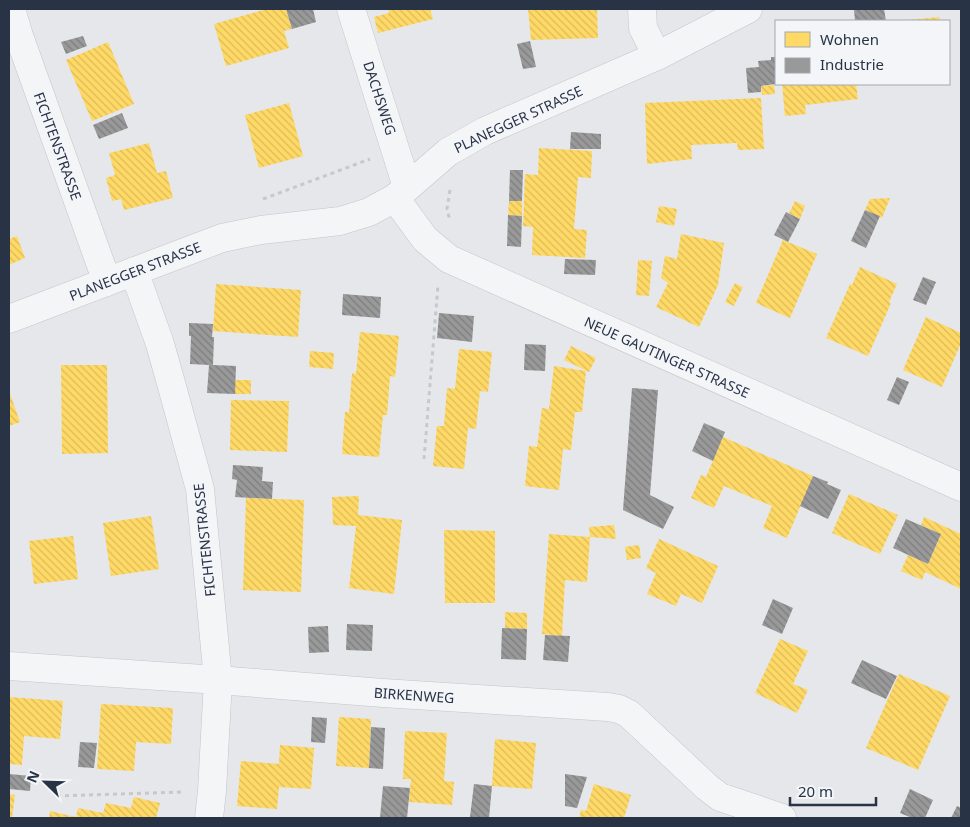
<svg xmlns="http://www.w3.org/2000/svg" width="970" height="827" font-family="'Noto Sans',sans-serif">
	<defs>
		<pattern id="homes-back-hatch" width="6" height="6" patternUnits="userSpaceOnUse" patternTransform="scale(1.25)"><rect width="6" height="6" fill="#ffd966"/><path d="M-1 5l2 2M0 0l6 6M5-1l2 2" fill="none" stroke="#dbbb5a"/></pattern>
		<pattern id="industry-back-hatch" width="6" height="6" patternUnits="userSpaceOnUse" patternTransform="scale(1.25)"><rect width="6" height="6" fill="#999"/><path d="M-1 5l2 2M0 0l6 6M5-1l2 2" fill="none" stroke="#7d7d7f"/></pattern>
	</defs>
	<rect width="100%" height="100%" fill="#e5e7ea"/>
	<path fill="url(#homes-back-hatch)" d="M 267,9 L 286,9 L 292,29 L 284,31 L 289,48 L 226,66 L 214,24 Z
		M 388,9 L 430,9 L 433,19 L 378,33 L 374,17 L 389,13 Z
		M 528,9 L 597,9 L 598,38 L 531,40 Z
		M 939,17 L 940,21 L 908,21 L 908,20 Z
		M 108,42 L 134,104 L 92,121 L 66,60 Z
		M 782,84 L 856,84 L 858,99 L 805,105 L 806,114 L 785,116 Z
		M 774,85 L 775,94 L 762,95 L 761,86 Z
		M 761,98 L 764,149 L 738,150 L 737,143 L 691,145 L 692,159 L 647,164 L 645,103 Z
		M 289,103 L 303,156 L 259,168 L 245,115 Z
		M 149,143 L 157,173 L 166,171 L 173,198 L 124,210 L 121,199 L 112,201 L 106,178 L 115,175 L 109,153 Z
		M 539,148 L 592,151 L 591,178 L 578,177 L 574,229 L 587,230 L 585,258 L 532,255 L 533,227 L 523,226 L 525,174 L 538,175 Z
		M 890,198 L 882,218 L 865,210 L 870,199 Z
		M 509,201 L 522,201 L 522,216 L 508,215 Z
		M 795,201 L 805,206 L 800,219 L 789,213 Z
		M 659,206 L 677,209 L 674,226 L 656,222 Z
		M 681,234 L 724,243 L 718,285 L 699,327 L 656,307 L 668,283 L 661,278 L 665,256 L 677,259 Z
		M 17,236 L 25,258 L 9,265 L 9,239 Z
		M 783,240 L 817,254 L 790,318 L 756,303 Z
		M 638,260 L 652,261 L 649,296 L 636,295 Z
		M 860,267 L 897,284 L 889,302 L 891,303 L 868,356 L 826,338 L 850,284 L 852,285 Z
		M 735,283 L 743,287 L 734,306 L 725,302 Z
		M 216,284 L 301,290 L 298,337 L 213,331 Z
		M 926,317 L 961,333 L 961,343 L 942,387 L 903,370 Z
		M 360,332 L 399,336 L 395,377 L 390,376 L 387,415 L 383,415 L 379,457 L 342,454 L 345,412 L 349,412 L 352,373 L 356,374 Z
		M 571,346 L 596,358 L 589,372 L 564,360 Z
		M 459,349 L 492,352 L 488,392 L 480,391 L 476,429 L 468,428 L 464,469 L 433,466 L 437,426 L 444,426 L 447,388 L 455,389 Z
		M 310,351 L 334,353 L 333,369 L 309,367 Z
		M 61,365 L 107,365 L 108,453 L 62,454 Z
		M 554,366 L 586,371 L 582,412 L 575,412 L 571,450 L 563,449 L 559,490 L 525,486 L 529,446 L 537,447 L 542,408 L 549,409 Z
		M 235,380 L 251,380 L 251,394 L 235,394 Z
		M 9,391 L 20,422 L 9,426 Z
		M 231,400 L 289,401 L 287,452 L 230,450 Z
		M 723,437 L 813,476 L 787,538 L 763,528 L 772,506 L 724,486 L 714,508 L 691,498 L 701,475 L 706,477 Z
		M 849,494 L 898,515 L 880,554 L 832,533 Z
		M 359,496 L 358,515 L 402,520 L 394,594 L 349,588 L 356,526 L 333,525 L 332,497 Z
		M 246,498 L 304,500 L 301,592 L 243,590 Z
		M 151,516 L 159,569 L 111,576 L 103,523 Z
		M 924,517 L 961,534 L 961,589 L 925,572 L 922,580 L 901,571 L 908,555 L 928,564 L 941,534 L 921,525 Z
		M 614,525 L 616,539 L 590,537 L 587,582 L 565,580 L 562,636 L 542,634 L 549,534 L 590,537 L 589,527 Z
		M 444,530 L 495,531 L 495,603 L 445,603 Z
		M 73,536 L 78,579 L 34,584 L 29,541 Z
		M 659,539 L 718,566 L 702,603 L 681,594 L 676,606 L 647,594 L 656,573 L 646,568 Z
		M 639,545 L 641,558 L 627,560 L 625,547 Z
		M 505,612 L 527,613 L 527,629 L 505,628 Z
		M 780,639 L 808,651 L 793,684 L 808,690 L 797,713 L 755,693 Z
		M 899,674 L 950,696 L 918,770 L 866,748 Z
		M 9,697 L 63,701 L 60,739 L 24,736 L 22,765 L 9,764 Z
		M 101,704 L 173,708 L 171,744 L 136,742 L 134,771 L 97,769 Z
		M 339,717 L 371,719 L 369,768 L 336,766 Z
		M 405,731 L 447,733 L 444,781 L 454,782 L 452,805 L 409,802 L 411,779 L 403,779 Z
		M 495,739 L 536,743 L 532,789 L 492,786 Z
		M 280,745 L 314,748 L 311,789 L 279,787 L 277,809 L 237,806 L 241,761 L 279,764 Z
		M 594,784 L 631,795 L 624,818 L 579,818 L 581,810 L 586,811 Z
		M 9,794 L 15,795 L 12,818 L 9,818 Z
		M 134,797 L 160,803 L 156,818 L 49,818 L 50,811 L 76,817 L 78,808 L 103,813 L 106,803 L 131,808 Z"/>
	<path fill="url(#industry-back-hatch)" d="M 286,9 L 313,9 L 316,22 L 292,29 Z
		M 854,9 L 884,9 L 886,21 L 855,21 Z
		M 83,36 L 87,46 L 66,54 L 61,42 Z
		M 530,41 L 536,67 L 523,69 L 517,44 Z
		M 771,57 L 776,57 L 776,84 L 761,86 L 761,92 L 748,93 L 746,68 L 759,67 L 758,61 L 771,60 Z
		M 122,113 L 128,128 L 99,139 L 93,125 Z
		M 571,132 L 601,134 L 601,149 L 570,149 Z
		M 510,170 L 523,170 L 522,201 L 509,201 Z
		M 865,210 L 880,216 L 866,248 L 851,241 Z
		M 786,212 L 800,219 L 788,242 L 774,235 Z
		M 508,215 L 522,216 L 521,247 L 507,246 Z
		M 565,259 L 596,260 L 595,275 L 564,274 Z
		M 923,277 L 936,282 L 926,305 L 913,300 Z
		M 343,294 L 381,297 L 380,318 L 342,315 Z
		M 439,313 L 474,316 L 472,342 L 437,338 Z
		M 189,323 L 213,324 L 212,337 L 214,337 L 213,365 L 236,366 L 235,394 L 207,393 L 209,365 L 190,364 L 191,336 L 189,336 Z
		M 525,344 L 546,345 L 545,371 L 524,370 Z
		M 897,377 L 909,382 L 899,405 L 887,400 Z
		M 632,388 L 658,390 L 650,495 L 674,507 L 663,529 L 623,510 Z
		M 704,423 L 725,432 L 713,461 L 692,451 Z
		M 233,465 L 263,467 L 262,481 L 273,482 L 272,499 L 235,497 L 237,480 L 232,479 Z
		M 813,476 L 828,482 L 827,484 L 841,490 L 828,519 L 800,506 Z
		M 906,519 L 941,534 L 928,564 L 893,548 Z
		M 773,599 L 793,608 L 782,634 L 762,625 Z
		M 347,624 L 373,625 L 372,651 L 346,650 Z
		M 328,626 L 329,652 L 309,653 L 308,627 Z
		M 502,628 L 527,629 L 526,660 L 501,659 Z
		M 545,635 L 570,636 L 568,662 L 543,660 Z
		M 862,660 L 897,676 L 886,699 L 851,683 Z
		M 312,717 L 327,718 L 325,743 L 311,742 Z
		M 371,727 L 385,728 L 383,769 L 369,768 Z
		M 80,742 L 97,743 L 94,768 L 78,767 Z
		M 9,774 L 31,776 L 30,791 L 9,789 Z
		M 565,774 L 587,777 L 577,808 L 565,806 Z
		M 474,784 L 492,786 L 489,818 L 470,817 Z
		M 383,786 L 410,788 L 407,818 L 380,818 Z
		M 910,789 L 933,800 L 925,818 L 912,818 L 900,813 Z
		M 957,806 L 961,808 L 961,818 L 951,818 Z"/>
	<g fill="none" stroke-linecap="round" stroke-linejoin="round">
		<defs>
			<path id="minor" d="M 11,9 L 19,36 L 107,282
				M 351,9 L 407,187
				M 642,9 L 643,28 L 657,56
				M 395,198 L 425,239 L 449,259 L 961,487
				M 134,271 L 160,344 L 171,383 L 200,489 L 218,680 L 212,791 L 209,818
				M 9,319 L 222,238 L 261,230 L 340,221 L 369,212 L 395,198 L 448,152 L 485,131 L 657,56 L 748,9
				M 9,666 L 218,680 L 383,693 L 608,707 L 619,709 L 629,714 L 707,787 L 720,797 L 782,818"/>
		</defs>
		<use href="#minor" stroke="#c3c5c8" stroke-width="29"/>
		<path stroke="#c6c8cd" stroke-width="3" stroke-dasharray="4 4" stroke-linecap="butt" d="M 450,190 L 447,209 L 450,221
			M 263,199 L 370,159
			M 424,459 L 438,285
			M 57,796 L 184,792"/>
		<use href="#minor" stroke="#f4f5f7" stroke-width="28"/>
	</g>
	<g text-anchor="middle" dominant-baseline="central" stroke-width="5" stroke-linejoin="round" paint-order="stroke">
		<g font-size="14" fill="#293346" stroke="#f3f5f9">
			<text transform="translate(380 98) rotate(72)">DACHSWEG</text>
			<text transform="translate(518 119) rotate(-25)">PLANEGGER STRASSE</text>
			<text transform="translate(58 146) rotate(70)">FICHTENSTRASSE</text>
			<text transform="translate(135 271) rotate(-21)">PLANEGGER STRASSE</text>
			<text transform="translate(667 357) rotate(24)">NEUE GAUTINGER STRASSE</text>
			<text transform="translate(204 540) rotate(-96)">FICHTENSTRASSE</text>
			<text transform="translate(414 695) rotate(4)">BIRKENWEG</text>
		</g>
	</g>
	<rect width="970" height="827" fill="none" stroke="#293346" stroke-width="20"/>
	<rect x="775" y="20" width="175" height="65" fill="#f3f5f9" stroke="#a2a7b1"/>
	<rect x="785" y="32" width="25" height="15" fill="#ffd966" stroke="#a2a7b1"/>
	<text x="820" y="45" font-size="15" fill="#293346">Wohnen</text>
	<rect x="785" y="58" width="25" height="15" fill="#999999" stroke="#a2a7b1"/>
	<text x="820" y="70" font-size="15" fill="#293346">Industrie</text>
	<g transform="translate(45 782) rotate(293)" stroke="#f3f5f9" stroke-width="4" paint-order="stroke">
	<path d="M0-4L9 19L0 12L-9 19Z" fill="#293346"/>
	<text y="-8" font-size="14" font-weight="bold" text-anchor="middle" fill="#293346">N</text>
	</g>
	<path d="M790 797v8h86v-8" fill="none" stroke="#293346" stroke-width="2.5"/>
	<text x="798" y="797" font-size="15" fill="#293346" stroke="#f3f5f9" stroke-width="4" paint-order="stroke">20 m</text>
</svg>
